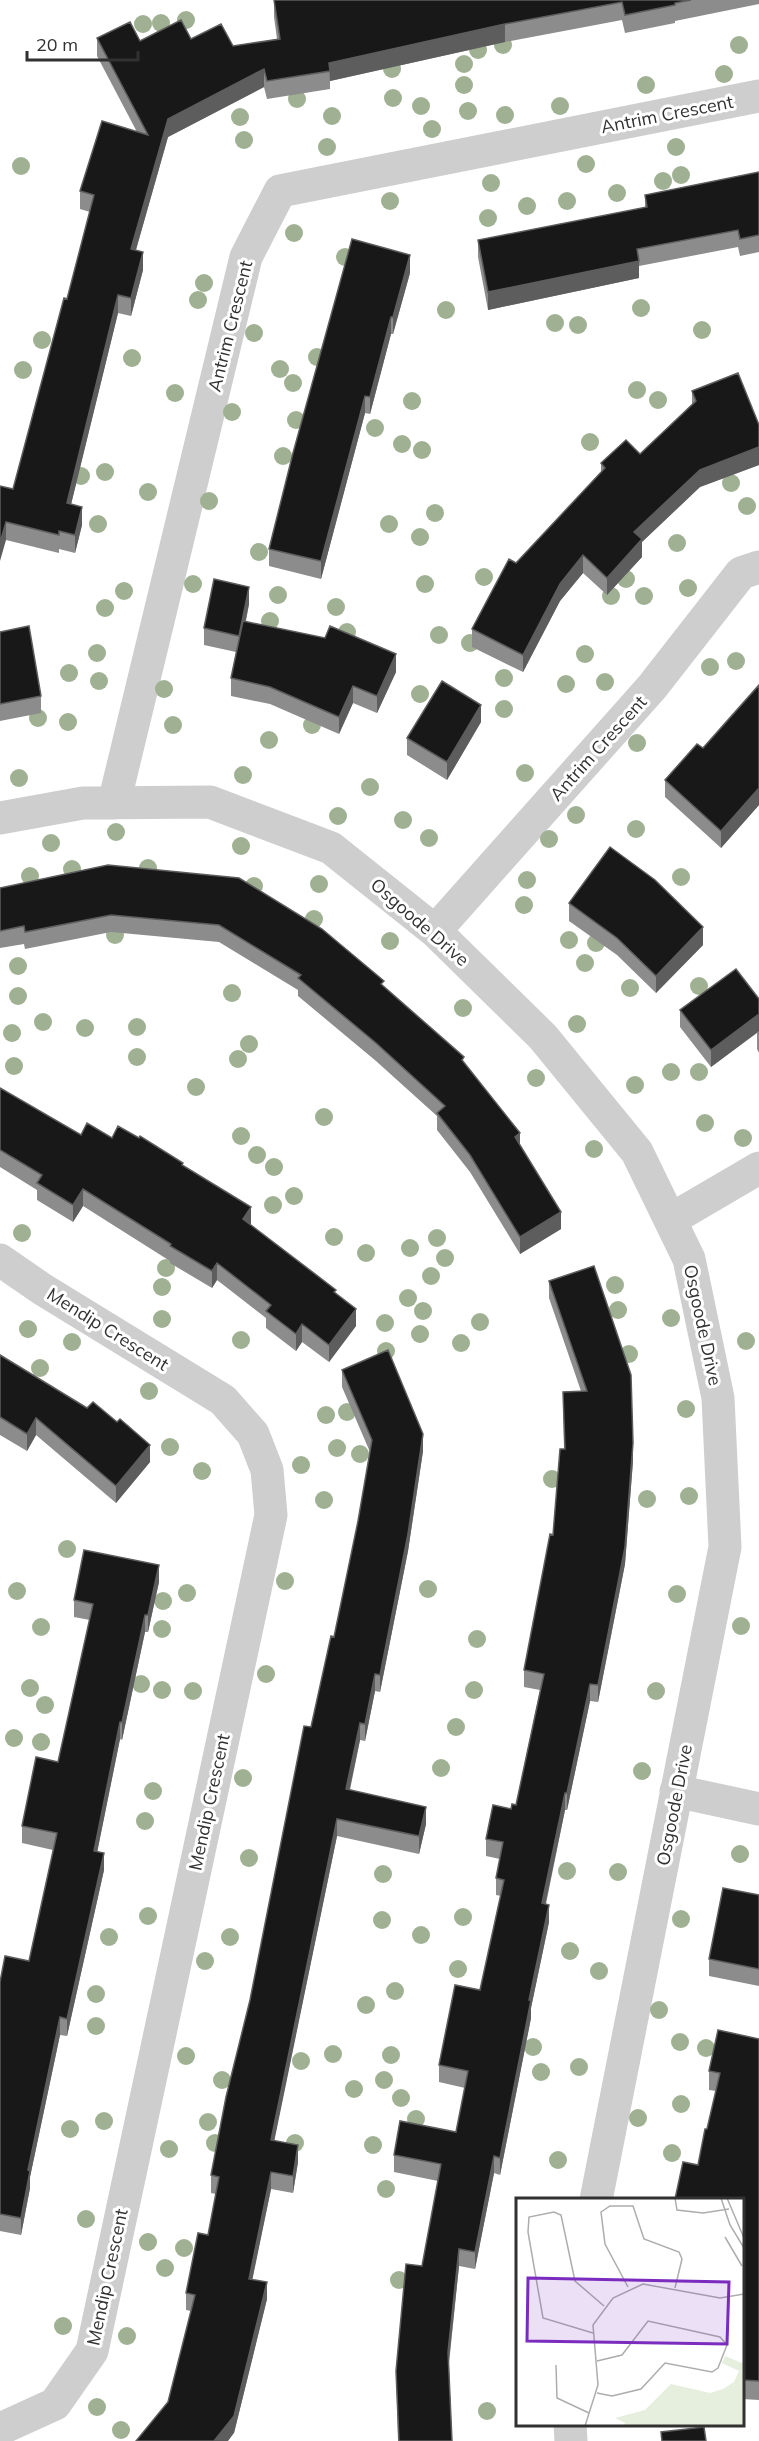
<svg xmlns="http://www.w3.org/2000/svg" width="759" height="2441" font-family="Mulish,sans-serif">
	<rect width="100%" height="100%" fill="#fff"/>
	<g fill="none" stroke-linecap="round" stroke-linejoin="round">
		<path stroke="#cecece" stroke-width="33" d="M 114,803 L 246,257 L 280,191 L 759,96
			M 0,818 L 83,803 L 210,802 L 331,848 L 435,931 L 543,1037 L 637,1152 L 689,1259 L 718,1398 L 725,1547 L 596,2200
			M 435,931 L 652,687 L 741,573 L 759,567
			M 670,1220 L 759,1168
			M 0,1260 L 42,1289 L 223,1400 L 253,1434 L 267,1470 L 271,1515 L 92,2351 L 55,2404 L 0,2429
			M 676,1791 L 759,1809
			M 570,2424 L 571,2441"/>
	</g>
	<g fill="#9fb192">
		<circle cx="186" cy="20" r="9"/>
		<circle cx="161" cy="23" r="9"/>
		<circle cx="143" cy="24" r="9"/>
		<circle cx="503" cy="45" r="9"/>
		<circle cx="739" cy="45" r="9"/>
		<circle cx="478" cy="50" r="9"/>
		<circle cx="464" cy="64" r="9"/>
		<circle cx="392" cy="69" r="9"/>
		<circle cx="724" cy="74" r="9"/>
		<circle cx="464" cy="85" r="9"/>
		<circle cx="646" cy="85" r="9"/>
		<circle cx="393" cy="98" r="9"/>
		<circle cx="297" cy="99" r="9"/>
		<circle cx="421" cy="106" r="9"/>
		<circle cx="560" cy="106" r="9"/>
		<circle cx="468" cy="111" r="9"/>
		<circle cx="505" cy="115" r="9"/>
		<circle cx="332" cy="116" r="9"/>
		<circle cx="240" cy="117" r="9"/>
		<circle cx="432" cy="129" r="9"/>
		<circle cx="244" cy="140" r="9"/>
		<circle cx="327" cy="147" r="9"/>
		<circle cx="676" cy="147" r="9"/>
		<circle cx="586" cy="164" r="9"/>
		<circle cx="21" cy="166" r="9"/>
		<circle cx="681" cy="175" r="9"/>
		<circle cx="663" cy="181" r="9"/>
		<circle cx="491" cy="183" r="9"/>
		<circle cx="617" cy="193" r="9"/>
		<circle cx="390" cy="201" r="9"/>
		<circle cx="567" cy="201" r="9"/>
		<circle cx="527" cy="206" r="9"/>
		<circle cx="488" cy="218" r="9"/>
		<circle cx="294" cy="233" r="9"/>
		<circle cx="345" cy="257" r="9"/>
		<circle cx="204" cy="283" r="9"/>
		<circle cx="198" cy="300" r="9"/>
		<circle cx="641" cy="308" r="9"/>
		<circle cx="446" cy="310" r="9"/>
		<circle cx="555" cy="323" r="9"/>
		<circle cx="578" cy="325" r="9"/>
		<circle cx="702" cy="330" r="9"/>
		<circle cx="254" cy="333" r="9"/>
		<circle cx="42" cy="340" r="9"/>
		<circle cx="317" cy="357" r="9"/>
		<circle cx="132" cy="358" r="9"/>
		<circle cx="280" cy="369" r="9"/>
		<circle cx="23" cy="370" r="9"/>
		<circle cx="293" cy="383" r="9"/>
		<circle cx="637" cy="390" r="9"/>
		<circle cx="175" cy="393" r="9"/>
		<circle cx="658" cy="400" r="9"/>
		<circle cx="412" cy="401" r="9"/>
		<circle cx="232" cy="412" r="9"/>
		<circle cx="296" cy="420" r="9"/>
		<circle cx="375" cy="428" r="9"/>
		<circle cx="590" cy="442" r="9"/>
		<circle cx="402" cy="444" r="9"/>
		<circle cx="422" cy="450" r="9"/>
		<circle cx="283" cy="456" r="9"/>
		<circle cx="105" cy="472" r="9"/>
		<circle cx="81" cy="476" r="9"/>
		<circle cx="731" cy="483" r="9"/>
		<circle cx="148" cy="492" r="9"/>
		<circle cx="209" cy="501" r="9"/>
		<circle cx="747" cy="506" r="9"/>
		<circle cx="435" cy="513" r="9"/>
		<circle cx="98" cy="524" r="9"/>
		<circle cx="389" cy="524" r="9"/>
		<circle cx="420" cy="537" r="9"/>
		<circle cx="677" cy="543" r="9"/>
		<circle cx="259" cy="552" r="9"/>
		<circle cx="484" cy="577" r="9"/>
		<circle cx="626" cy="579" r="9"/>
		<circle cx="193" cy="584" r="9"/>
		<circle cx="425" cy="584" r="9"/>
		<circle cx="688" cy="588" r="9"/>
		<circle cx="124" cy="591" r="9"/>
		<circle cx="278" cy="595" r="9"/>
		<circle cx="611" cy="596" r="9"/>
		<circle cx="644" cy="596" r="9"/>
		<circle cx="336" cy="607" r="9"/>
		<circle cx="105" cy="608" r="9"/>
		<circle cx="270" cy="621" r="9"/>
		<circle cx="347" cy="632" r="9"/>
		<circle cx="439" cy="635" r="9"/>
		<circle cx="470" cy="643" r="9"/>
		<circle cx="97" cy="653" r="9"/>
		<circle cx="585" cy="654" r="9"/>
		<circle cx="736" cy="661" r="9"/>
		<circle cx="710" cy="667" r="9"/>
		<circle cx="69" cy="673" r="9"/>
		<circle cx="504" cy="678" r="9"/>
		<circle cx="99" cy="681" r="9"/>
		<circle cx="605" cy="682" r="9"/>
		<circle cx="566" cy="684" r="9"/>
		<circle cx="164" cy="689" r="9"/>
		<circle cx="420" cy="694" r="9"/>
		<circle cx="504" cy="709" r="9"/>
		<circle cx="38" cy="718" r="9"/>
		<circle cx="68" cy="722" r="9"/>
		<circle cx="173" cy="725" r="9"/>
		<circle cx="312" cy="725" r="9"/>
		<circle cx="269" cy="740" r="9"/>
		<circle cx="637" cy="743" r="9"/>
		<circle cx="525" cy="773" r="9"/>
		<circle cx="243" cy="775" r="9"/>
		<circle cx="19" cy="778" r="9"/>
		<circle cx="370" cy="787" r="9"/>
		<circle cx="576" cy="815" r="9"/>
		<circle cx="338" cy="816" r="9"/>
		<circle cx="403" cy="820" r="9"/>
		<circle cx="636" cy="829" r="9"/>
		<circle cx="116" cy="832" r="9"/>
		<circle cx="429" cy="838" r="9"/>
		<circle cx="549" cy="839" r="9"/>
		<circle cx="51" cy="843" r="9"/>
		<circle cx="241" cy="846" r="9"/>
		<circle cx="148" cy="868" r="9"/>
		<circle cx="72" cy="869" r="9"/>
		<circle cx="30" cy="876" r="9"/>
		<circle cx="681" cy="877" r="9"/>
		<circle cx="527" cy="880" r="9"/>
		<circle cx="319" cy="884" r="9"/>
		<circle cx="254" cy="886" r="9"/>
		<circle cx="524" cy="905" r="9"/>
		<circle cx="314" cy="919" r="9"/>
		<circle cx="115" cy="935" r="9"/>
		<circle cx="569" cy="940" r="9"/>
		<circle cx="390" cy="941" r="9"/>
		<circle cx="596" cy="943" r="9"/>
		<circle cx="585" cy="963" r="9"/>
		<circle cx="18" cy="966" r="9"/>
		<circle cx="699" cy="986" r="9"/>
		<circle cx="630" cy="988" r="9"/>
		<circle cx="232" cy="993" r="9"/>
		<circle cx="18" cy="996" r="9"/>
		<circle cx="463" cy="1008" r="9"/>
		<circle cx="43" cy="1022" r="9"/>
		<circle cx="577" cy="1024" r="9"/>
		<circle cx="137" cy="1027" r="9"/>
		<circle cx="85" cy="1028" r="9"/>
		<circle cx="12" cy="1033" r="9"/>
		<circle cx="249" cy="1044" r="9"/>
		<circle cx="137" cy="1057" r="9"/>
		<circle cx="238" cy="1059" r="9"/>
		<circle cx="14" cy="1066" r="9"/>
		<circle cx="671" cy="1072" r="9"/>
		<circle cx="699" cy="1072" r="9"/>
		<circle cx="536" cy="1078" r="9"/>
		<circle cx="635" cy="1085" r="9"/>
		<circle cx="196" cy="1087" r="9"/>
		<circle cx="324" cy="1117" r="9"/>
		<circle cx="705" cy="1123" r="9"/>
		<circle cx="241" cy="1136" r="9"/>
		<circle cx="743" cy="1138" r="9"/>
		<circle cx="594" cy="1149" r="9"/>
		<circle cx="257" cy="1155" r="9"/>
		<circle cx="274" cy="1167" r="9"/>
		<circle cx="294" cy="1196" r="9"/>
		<circle cx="273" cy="1205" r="9"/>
		<circle cx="22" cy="1233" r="9"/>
		<circle cx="334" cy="1237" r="9"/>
		<circle cx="437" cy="1238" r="9"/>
		<circle cx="410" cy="1248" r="9"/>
		<circle cx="366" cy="1253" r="9"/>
		<circle cx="445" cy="1258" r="9"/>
		<circle cx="166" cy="1268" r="9"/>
		<circle cx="431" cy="1276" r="9"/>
		<circle cx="615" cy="1285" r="9"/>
		<circle cx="162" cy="1287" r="9"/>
		<circle cx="408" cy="1298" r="9"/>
		<circle cx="618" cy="1310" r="9"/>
		<circle cx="423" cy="1311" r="9"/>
		<circle cx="671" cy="1318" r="9"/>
		<circle cx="162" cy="1319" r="9"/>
		<circle cx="480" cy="1322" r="9"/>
		<circle cx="385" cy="1323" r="9"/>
		<circle cx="28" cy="1329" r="9"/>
		<circle cx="420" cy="1334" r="9"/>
		<circle cx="241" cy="1340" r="9"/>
		<circle cx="746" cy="1341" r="9"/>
		<circle cx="72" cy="1342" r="9"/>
		<circle cx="461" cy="1343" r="9"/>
		<circle cx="386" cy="1351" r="9"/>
		<circle cx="629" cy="1354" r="9"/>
		<circle cx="40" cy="1368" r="9"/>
		<circle cx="149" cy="1391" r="9"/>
		<circle cx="686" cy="1409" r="9"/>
		<circle cx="347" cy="1412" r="9"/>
		<circle cx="326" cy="1415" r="9"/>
		<circle cx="170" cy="1447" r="9"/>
		<circle cx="337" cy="1448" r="9"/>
		<circle cx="360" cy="1454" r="9"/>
		<circle cx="301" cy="1465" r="9"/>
		<circle cx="202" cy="1471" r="9"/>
		<circle cx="552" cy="1479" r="9"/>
		<circle cx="689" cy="1496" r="9"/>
		<circle cx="647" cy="1499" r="9"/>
		<circle cx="324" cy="1500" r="9"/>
		<circle cx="67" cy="1549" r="9"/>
		<circle cx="285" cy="1581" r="9"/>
		<circle cx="428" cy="1589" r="9"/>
		<circle cx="17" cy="1591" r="9"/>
		<circle cx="187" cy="1593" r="9"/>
		<circle cx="677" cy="1594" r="9"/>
		<circle cx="163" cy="1601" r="9"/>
		<circle cx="741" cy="1626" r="9"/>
		<circle cx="41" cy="1627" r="9"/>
		<circle cx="162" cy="1629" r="9"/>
		<circle cx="477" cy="1639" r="9"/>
		<circle cx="266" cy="1674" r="9"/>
		<circle cx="141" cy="1684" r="9"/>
		<circle cx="30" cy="1688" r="9"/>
		<circle cx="162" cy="1690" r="9"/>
		<circle cx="474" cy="1690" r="9"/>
		<circle cx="193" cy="1691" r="9"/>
		<circle cx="656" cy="1691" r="9"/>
		<circle cx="45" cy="1705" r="9"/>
		<circle cx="456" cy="1727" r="9"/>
		<circle cx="14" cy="1738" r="9"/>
		<circle cx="41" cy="1742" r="9"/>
		<circle cx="441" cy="1768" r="9"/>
		<circle cx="642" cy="1771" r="9"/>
		<circle cx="243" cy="1778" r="9"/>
		<circle cx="153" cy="1791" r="9"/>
		<circle cx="145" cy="1821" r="9"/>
		<circle cx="740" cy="1854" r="9"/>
		<circle cx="249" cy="1858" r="9"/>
		<circle cx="567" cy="1871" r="9"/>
		<circle cx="618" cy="1872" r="9"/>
		<circle cx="383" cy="1874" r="9"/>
		<circle cx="148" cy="1916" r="9"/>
		<circle cx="463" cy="1917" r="9"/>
		<circle cx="681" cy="1919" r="9"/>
		<circle cx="382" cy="1920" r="9"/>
		<circle cx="421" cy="1935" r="9"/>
		<circle cx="109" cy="1937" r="9"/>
		<circle cx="230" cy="1937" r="9"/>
		<circle cx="570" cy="1951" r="9"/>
		<circle cx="205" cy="1961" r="9"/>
		<circle cx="458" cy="1969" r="9"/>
		<circle cx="599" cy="1971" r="9"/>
		<circle cx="395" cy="1991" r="9"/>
		<circle cx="96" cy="1994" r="9"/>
		<circle cx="366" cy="2005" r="9"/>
		<circle cx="659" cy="2010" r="9"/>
		<circle cx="96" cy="2026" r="9"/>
		<circle cx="680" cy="2042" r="9"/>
		<circle cx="533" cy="2047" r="9"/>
		<circle cx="706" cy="2048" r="9"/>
		<circle cx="333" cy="2054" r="9"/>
		<circle cx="391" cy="2055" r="9"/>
		<circle cx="186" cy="2056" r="9"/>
		<circle cx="301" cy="2061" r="9"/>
		<circle cx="579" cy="2067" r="9"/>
		<circle cx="541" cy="2072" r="9"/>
		<circle cx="222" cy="2080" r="9"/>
		<circle cx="384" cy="2080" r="9"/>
		<circle cx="354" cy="2089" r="9"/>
		<circle cx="401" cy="2098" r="9"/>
		<circle cx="681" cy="2104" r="9"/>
		<circle cx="638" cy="2118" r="9"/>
		<circle cx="416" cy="2119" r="9"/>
		<circle cx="104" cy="2121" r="9"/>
		<circle cx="208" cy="2122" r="9"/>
		<circle cx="70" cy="2129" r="9"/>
		<circle cx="215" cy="2143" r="9"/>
		<circle cx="295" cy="2143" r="9"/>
		<circle cx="373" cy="2145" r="9"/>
		<circle cx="169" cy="2149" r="9"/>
		<circle cx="672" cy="2153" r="9"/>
		<circle cx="558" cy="2160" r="9"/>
		<circle cx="386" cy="2189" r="9"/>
		<circle cx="86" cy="2219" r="9"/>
		<circle cx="148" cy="2242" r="9"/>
		<circle cx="184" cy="2248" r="9"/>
		<circle cx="165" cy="2268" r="9"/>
		<circle cx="399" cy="2280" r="9"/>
		<circle cx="63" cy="2326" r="9"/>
		<circle cx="127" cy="2336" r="9"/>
		<circle cx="97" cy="2407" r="9"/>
		<circle cx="487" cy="2411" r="9"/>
		<circle cx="121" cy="2430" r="9"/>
	</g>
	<path fill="#8c8c8c" d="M 274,0 L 759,0 L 759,4 L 675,21 L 675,23 L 625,33 L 622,20 L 505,42 L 330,81 L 330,89 L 267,99 L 264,87 L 168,137 L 136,250 L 143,270 L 131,316 L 118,313 L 71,504 L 82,525 L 75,553 L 59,549 L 59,553 L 6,540 L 0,486 L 13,489 L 67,299 L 90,212 L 80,209 L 80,191 L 137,132 L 97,56 L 97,38 L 140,41 L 191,39 L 233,46 L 277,39 L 274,17 Z
		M 759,172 L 759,252 L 740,256 L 738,247 L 639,266 L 639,278 L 488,310 L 478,257 L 478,240 L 645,208 L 645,195 Z
		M 410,273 L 393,334 L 391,334 L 370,414 L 365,413 L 321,579 L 269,566 L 269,549 Z
		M 692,391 L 759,425 L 759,465 L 700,487 L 642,542 L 642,557 L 607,595 L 583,573 L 560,601 L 523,672 L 472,647 L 472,629 L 516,563 L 601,472 L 601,463 L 640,454 L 692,404 Z
		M 249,604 L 246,621 L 396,672 L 377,713 L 353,703 L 339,734 L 270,704 L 231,696 L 231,678 L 236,652 L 204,645 L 204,628 Z
		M 0,632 L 41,696 L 41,713 L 0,721 Z
		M 759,685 L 759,805 L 721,848 L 665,797 L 665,780 L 703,748 Z
		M 481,722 L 447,780 L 407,755 L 407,738 Z
		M 108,865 L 384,987 L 464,1063 L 520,1145 L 561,1229 L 520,1254 L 470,1172 L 437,1130 L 437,1116 L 376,1061 L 298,996 L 298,990 L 219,942 L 111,932 L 25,949 L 24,944 L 0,948 L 0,888 Z
		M 569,903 L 703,945 L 656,993 L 617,955 L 569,921 Z
		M 759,999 L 759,1053 L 757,1049 L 757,1033 L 711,1067 L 680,1027 L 680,1010 Z
		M 0,1088 L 81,1135 L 112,1138 L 183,1166 L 251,1224 L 251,1225 L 336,1293 L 356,1326 L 329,1362 L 302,1342 L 296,1351 L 266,1328 L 266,1318 L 217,1280 L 212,1288 L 170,1263 L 170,1261 L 83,1206 L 73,1222 L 37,1200 L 37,1190 L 0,1167 Z
		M 549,1281 L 633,1461 L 625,1564 L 598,1702 L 590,1701 L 567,1810 L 565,1810 L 546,1904 L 549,1922 L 531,2008 L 531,2018 L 500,2175 L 494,2173 L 475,2269 L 459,2266 L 449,2364 L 452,2441 L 398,2441 L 396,2371 L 422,2266 L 438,2181 L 394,2172 L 394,2155 L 456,2132 L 465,2088 L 439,2082 L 439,2065 L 480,1990 L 501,1896 L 496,1895 L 496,1878 L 500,1859 L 486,1856 L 486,1839 L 511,1809 L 516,1805 L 540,1690 L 524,1687 L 524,1670 L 553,1535 L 564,1449 L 563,1392 L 581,1391 L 549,1298 Z
		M 0,1355 L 150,1462 L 116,1503 L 36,1435 L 27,1451 L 0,1435 Z
		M 342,1370 L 423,1451 L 408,1551 L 380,1692 L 375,1691 L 365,1741 L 360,1740 L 350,1790 L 426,1824 L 419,1854 L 337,1836 L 274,2140 L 298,2162 L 293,2193 L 271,2189 L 252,2279 L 267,2299 L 234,2433 L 168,2402 L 191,2311 L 186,2310 L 186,2293 L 208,2235 L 216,2194 L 211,2193 L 211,2175 L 311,1727 L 334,1637 L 358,1521 L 370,1452 L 342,1387 Z
		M 159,1582 L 148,1632 L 145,1632 L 122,1740 L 120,1739 L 97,1852 L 104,1870 L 67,2036 L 60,2035 L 30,2177 L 30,2188 L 21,2235 L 0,2231 L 0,1982 L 29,1961 L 53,1850 L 22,1843 L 22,1826 L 58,1762 L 90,1620 L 74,1617 L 74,1600 Z
		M 759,1895 L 759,1986 L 709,1976 L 709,1959 Z
		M 759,2039 L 759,2400 L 742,2399 L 742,2199 L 698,2165 L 716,2091 L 709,2090 L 709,2071 Z"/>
	<path fill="#5d5d5d" d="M 505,24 L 505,42 L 330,81 L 329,63 Z
		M 264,69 L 264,87 L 168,137 L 131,267 L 131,249 L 168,119 Z
		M 143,252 L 143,270 L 131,316 L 131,298 Z
		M 410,255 L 410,273 L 393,334 L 393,317 Z
		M 639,261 L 639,278 L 488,310 L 488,292 Z
		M 118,295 L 118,313 L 67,521 L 67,503 Z
		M 391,317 L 391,334 L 370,414 L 370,397 Z
		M 365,396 L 365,413 L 321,579 L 321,561 Z
		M 759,447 L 759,465 L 700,487 L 642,542 L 642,557 L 607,595 L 607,578 L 634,532 L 700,470 Z
		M 82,507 L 82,525 L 75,553 L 75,535 Z
		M 6,522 L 6,540 L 0,561 L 0,543 Z
		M 583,555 L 583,573 L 560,601 L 523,672 L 523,655 L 560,584 Z
		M 249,587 L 249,604 L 239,653 L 239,636 Z
		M 396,654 L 396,672 L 377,713 L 377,696 Z
		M 353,686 L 353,703 L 339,734 L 339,717 Z
		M 481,705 L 481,722 L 447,780 L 447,762 Z
		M 759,788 L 759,805 L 721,848 L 721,831 Z
		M 703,927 L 703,945 L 656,993 L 656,976 Z
		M 759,1014 L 759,1031 L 711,1067 L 711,1050 Z
		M 520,1133 L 520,1150 L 515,1137 Z
		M 83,1189 L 83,1206 L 73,1222 L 73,1205 Z
		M 251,1207 L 251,1224 L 243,1236 L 243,1219 Z
		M 561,1212 L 561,1229 L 520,1254 L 520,1237 Z
		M 217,1263 L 217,1280 L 212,1288 L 212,1271 Z
		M 356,1309 L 356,1326 L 329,1362 L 329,1345 Z
		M 302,1324 L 302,1342 L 296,1351 L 296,1334 Z
		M 36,1418 L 36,1435 L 27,1451 L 27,1434 Z
		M 423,1434 L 423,1451 L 408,1551 L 380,1692 L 380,1675 Z
		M 633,1443 L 633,1461 L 625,1564 L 598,1702 L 598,1685 Z
		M 150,1445 L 150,1462 L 116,1503 L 116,1486 Z
		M 159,1565 L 159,1582 L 148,1632 L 148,1615 Z
		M 145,1615 L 145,1632 L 122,1740 L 122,1722 Z
		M 375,1674 L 375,1691 L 365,1741 L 365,1724 Z
		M 590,1684 L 590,1701 L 567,1810 L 567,1793 Z
		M 120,1722 L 120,1739 L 94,1868 L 94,1851 Z
		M 360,1723 L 360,1740 L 346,1806 L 346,1789 Z
		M 565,1793 L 565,1810 L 542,1920 L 542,1903 Z
		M 426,1807 L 426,1824 L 419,1854 L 419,1836 Z
		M 337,1819 L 337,1836 L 271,2157 L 271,2140 Z
		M 104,1853 L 104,1870 L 67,2036 L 67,2019 Z
		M 549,1905 L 549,1922 L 531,2008 L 531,2018 L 500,2175 L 500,2158 L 529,2000 Z
		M 60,2017 L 60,2035 L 30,2177 L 30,2188 L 21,2235 L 21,2218 L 28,2170 Z
		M 298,2145 L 298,2162 L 293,2193 L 293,2176 Z
		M 494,2156 L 494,2173 L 475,2269 L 475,2252 Z
		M 271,2172 L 271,2189 L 249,2296 L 249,2279 Z
		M 459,2249 L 459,2266 L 448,2369 L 448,2352 Z
		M 267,2282 L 267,2299 L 234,2433 L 228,2441 L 214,2441 Z"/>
	<path fill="#181818" stroke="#5d5d5d" stroke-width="1.5" d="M 274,0 L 691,0 L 675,3 L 675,5 L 625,15 L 622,2 L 505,24 L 329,63 L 330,71 L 267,81 L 264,69 L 168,119 L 131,249 L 143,252 L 131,298 L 118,295 L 67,503 L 82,507 L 75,535 L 59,531 L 59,535 L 6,522 L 0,543 L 0,486 L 13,489 L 64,298 L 67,299 L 94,195 L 80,191 L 102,121 L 148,135 L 97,38 L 130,22 L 140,41 L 181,20 L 191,39 L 221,24 L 233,46 L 280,39 Z
		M 759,172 L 759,235 L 740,239 L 738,230 L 637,249 L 639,261 L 488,292 L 478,240 L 647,207 L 645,195 Z
		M 352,239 L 410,255 L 393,317 L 391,317 L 370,397 L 365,396 L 321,561 L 269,549 L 293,453 Z
		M 738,373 L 759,425 L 759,447 L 700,470 L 634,532 L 642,539 L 607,578 L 583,555 L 560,584 L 523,655 L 472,629 L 509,559 L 516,563 L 605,468 L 601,463 L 626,440 L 640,454 L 696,401 L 692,391 Z
		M 214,579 L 249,587 L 239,636 L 204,628 Z
		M 243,621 L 325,638 L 330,626 L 396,654 L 377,696 L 353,686 L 339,717 L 270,687 L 231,678 Z
		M 29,626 L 41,696 L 0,704 L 0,632 Z
		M 442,681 L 481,705 L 447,762 L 407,738 Z
		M 759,685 L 759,788 L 721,831 L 665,780 L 697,744 L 703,748 Z
		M 610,847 L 655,880 L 703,927 L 656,976 L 617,938 L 569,903 Z
		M 108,865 L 239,878 L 322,929 L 384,981 L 381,984 L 464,1057 L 462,1060 L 520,1133 L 515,1137 L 561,1212 L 520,1237 L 470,1155 L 437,1113 L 445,1106 L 376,1043 L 298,978 L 301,975 L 219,925 L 111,915 L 25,932 L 24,926 L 0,931 L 0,888 Z
		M 736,969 L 759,999 L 759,1014 L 711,1050 L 680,1010 Z
		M 0,1088 L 81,1135 L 87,1123 L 112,1138 L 118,1126 L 139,1138 L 140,1136 L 183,1163 L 182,1165 L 251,1207 L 243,1219 L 336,1290 L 334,1292 L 356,1309 L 329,1345 L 302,1324 L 296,1334 L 266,1311 L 271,1305 L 217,1263 L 212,1271 L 170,1246 L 171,1244 L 83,1189 L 73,1205 L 37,1183 L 42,1175 L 0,1150 Z
		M 594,1266 L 631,1375 L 633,1443 L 625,1547 L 598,1685 L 590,1684 L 567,1793 L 565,1793 L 542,1903 L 549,1905 L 529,2000 L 531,2000 L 500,2158 L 494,2156 L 475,2252 L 459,2249 L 448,2352 L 452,2441 L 399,2441 L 396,2371 L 406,2264 L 422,2266 L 441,2164 L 394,2155 L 400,2121 L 456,2132 L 468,2071 L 439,2065 L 455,1985 L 480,1990 L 504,1880 L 496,1878 L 503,1842 L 486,1839 L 493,1805 L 511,1809 L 512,1804 L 516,1805 L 544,1674 L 524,1670 L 550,1534 L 553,1535 L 560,1449 L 565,1449 L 563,1392 L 587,1391 L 549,1281 Z
		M 388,1350 L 423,1434 L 408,1534 L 380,1675 L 375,1674 L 365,1724 L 360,1723 L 346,1789 L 426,1807 L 419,1836 L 337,1819 L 271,2140 L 298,2145 L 293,2176 L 271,2172 L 249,2279 L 267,2282 L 234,2416 L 214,2441 L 136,2441 L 168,2402 L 195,2295 L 186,2293 L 198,2233 L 208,2235 L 219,2177 L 211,2175 L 226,2097 L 250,2000 L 304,1726 L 311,1727 L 331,1636 L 334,1637 L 358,1521 L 372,1440 L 342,1370 Z
		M 0,1355 L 87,1408 L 93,1402 L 117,1422 L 120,1419 L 150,1445 L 116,1486 L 36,1418 L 27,1434 L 0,1417 Z
		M 84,1550 L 159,1565 L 148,1615 L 145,1615 L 122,1722 L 120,1722 L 94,1851 L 104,1853 L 67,2019 L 60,2017 L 28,2170 L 30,2171 L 21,2218 L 0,2214 L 0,1982 L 5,1956 L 29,1961 L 57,1833 L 22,1826 L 36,1757 L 58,1762 L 93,1604 L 74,1600 Z
		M 723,1888 L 759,1895 L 759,1969 L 709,1959 Z
		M 718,2030 L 759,2039 L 759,2381 L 742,2380 L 742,2199 L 675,2199 L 683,2162 L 698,2165 L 705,2129 L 707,2129 L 720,2073 L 709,2071 Z
		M 704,2427 L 706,2441 L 662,2441 L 661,2432 Z"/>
	<g text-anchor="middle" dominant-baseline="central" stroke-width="6" stroke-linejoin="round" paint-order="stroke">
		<g font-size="18" fill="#313131" stroke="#fff">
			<text transform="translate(667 114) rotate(-11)">Antrim Crescent</text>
			<text transform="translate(230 326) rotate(-76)">Antrim Crescent</text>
			<text transform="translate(598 748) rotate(-48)">Antrim Crescent</text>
			<text transform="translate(420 922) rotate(41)">Osgoode Drive</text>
			<text transform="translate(703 1325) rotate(78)">Osgoode Drive</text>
			<text transform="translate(108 1329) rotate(32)">Mendip Crescent</text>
			<text transform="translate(209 1802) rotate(-78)">Mendip Crescent</text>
			<text transform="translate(674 1805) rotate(-79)">Osgoode Drive</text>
			<text transform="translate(107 2277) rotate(-78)">Mendip Crescent</text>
		</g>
	</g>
	<g transform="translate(516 2198)">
		<rect width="228" height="228" fill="#fff"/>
		<path d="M 209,158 L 226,165 L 228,161 L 228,228 L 108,228 L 109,225 L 99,220 L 129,212 L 155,186 L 194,195 L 207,191 L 218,184 L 223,173 L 206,165 Z" fill="#e6efde"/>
		<path fill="none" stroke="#adadad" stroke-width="1.5" d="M 159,0 L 161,12 L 187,15 L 213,11M 205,0 L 214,27 L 228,50M 211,0 L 228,40M 209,39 L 226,68M 112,89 L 89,46 L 85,14 L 94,8 L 117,8 L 128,41 L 163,54 L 166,61 L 159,90M 77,135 L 27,120 L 12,34 L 13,19 L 38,14 L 45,17 L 59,83 L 88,108M 40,167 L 41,200 L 73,215M 81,195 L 96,198 L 125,191 L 149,165 L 196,174 L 202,170 L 211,147 L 204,139 L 132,123 L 106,157 L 81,163M 69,228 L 82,187 L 77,127 L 97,100 L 127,86 L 204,100 L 228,96"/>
		<path fill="#7b2cbf" fill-opacity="0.15" stroke="#7b2cbf" stroke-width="3" d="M 12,80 L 213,84 L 211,146 L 11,143 Z"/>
		<rect width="228" height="228" fill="none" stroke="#313131" stroke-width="3"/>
	</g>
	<path d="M27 51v9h111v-9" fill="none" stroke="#313131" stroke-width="3"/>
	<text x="36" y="51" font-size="18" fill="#313131" stroke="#ffffff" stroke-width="4.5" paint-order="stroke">20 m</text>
</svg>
